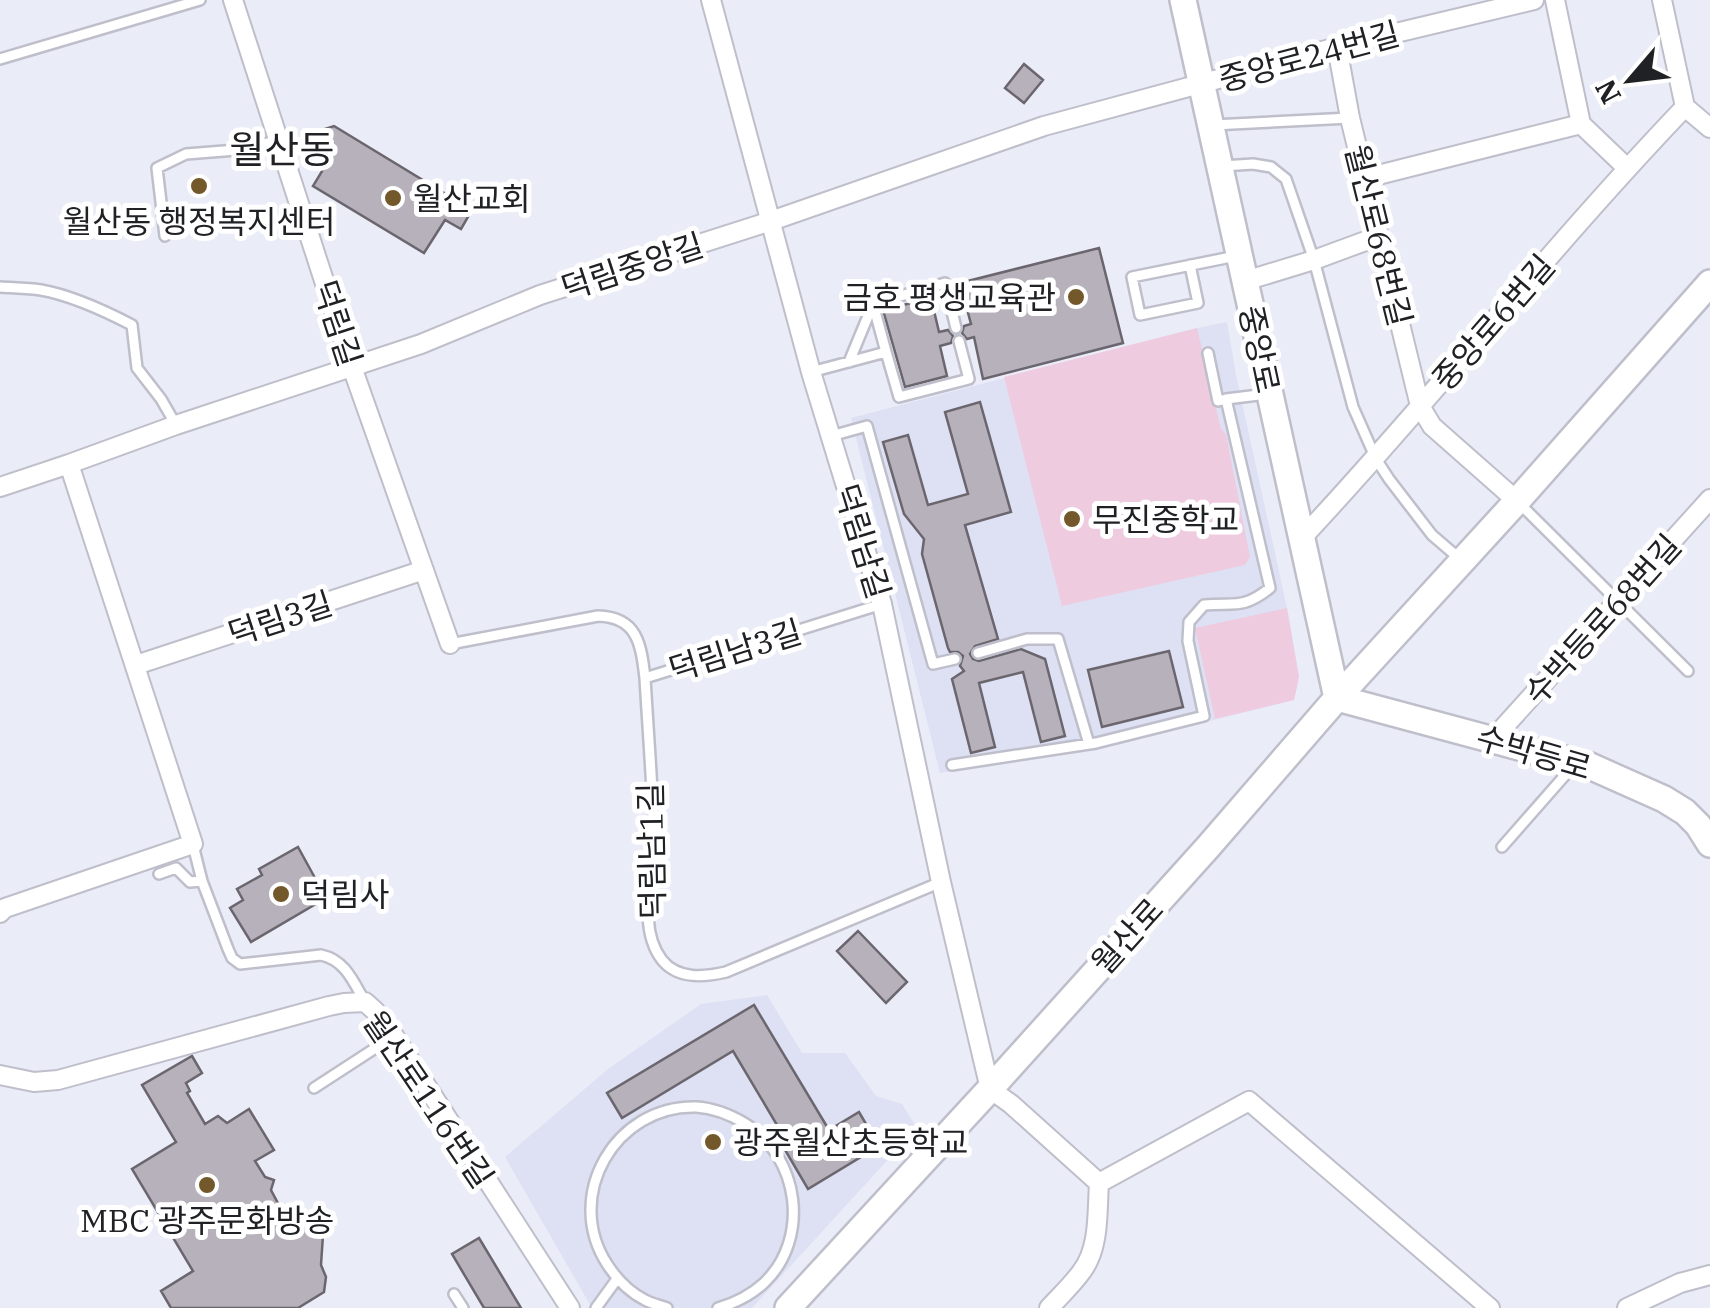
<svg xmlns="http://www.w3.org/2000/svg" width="1710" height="1308" font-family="'IBM Plex Serif','Noto Sans KR',serif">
	<rect width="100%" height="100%" fill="#eaecf7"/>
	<path fill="#dee1f4" d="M 1227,322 L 1236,375 L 1287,608 L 1299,677 L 1294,700 L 1098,749 L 940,773 L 851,418 L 1197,328 Z
		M 767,995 L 802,1053 L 845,1053 L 876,1096 L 902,1104 L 917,1128 L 752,1308 L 592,1308 L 505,1157 L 608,1069 L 701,1004 Z"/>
	<path fill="#efcbdf" d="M 1197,328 L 1221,429 L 1226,434 L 1250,557 L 1245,565 L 1062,606 L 1004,377 Z
		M 1287,608 L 1299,677 L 1294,700 L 1215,719 L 1195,628 Z"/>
	<path fill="#b6b1ba" stroke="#6b666e" stroke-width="2.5" d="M 1024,64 L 1043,80 L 1024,103 L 1005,88 Z
		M 334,126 L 472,210 L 461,229 L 445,220 L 424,253 L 313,186 L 327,163 L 313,154 L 306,135 Z
		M 1099,248 L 1123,343 L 983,379 L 974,337 L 967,339 L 962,333 L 964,326 L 971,324 L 960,283 Z
		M 931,298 L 939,332 L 948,330 L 953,336 L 951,343 L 940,346 L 947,376 L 905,387 L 883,310 Z
		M 980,402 L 1011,512 L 965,525 L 998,639 L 975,646 L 970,654 L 973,659 L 979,661 L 1021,649 L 1045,659 L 1065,736 L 1041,742 L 1023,672 L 979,683 L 995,747 L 971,753 L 952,679 L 964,671 L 960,666 L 963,656 L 958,652 L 950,652 L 948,648 L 922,554 L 924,539 L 904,514 L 883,442 L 908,435 L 928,505 L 968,494 L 945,412 Z
		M 1169,651 L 1183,707 L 1102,727 L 1088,670 Z
		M 298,847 L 326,898 L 251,942 L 230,908 L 243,900 L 237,889 L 262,875 L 259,869 Z
		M 858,931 L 907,982 L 886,1003 L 837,951 Z
		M 754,1005 L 829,1130 L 859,1112 L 879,1146 L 808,1189 L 778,1138 L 783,1135 L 733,1051 L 622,1118 L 607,1093 Z
		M 192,1056 L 202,1073 L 186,1083 L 190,1091 L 187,1093 L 205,1124 L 218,1116 L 227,1123 L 249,1109 L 274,1150 L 255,1161 L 265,1177 L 274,1180 L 271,1190 L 289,1224 L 323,1235 L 321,1265 L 326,1277 L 324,1292 L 298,1308 L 171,1308 L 161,1291 L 193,1271 L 132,1169 L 176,1142 L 142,1085 Z
		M 479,1238 L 521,1308 L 484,1308 L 452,1254 Z"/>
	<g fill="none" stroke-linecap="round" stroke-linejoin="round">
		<defs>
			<path id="lane" d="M 0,59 L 200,0
				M 1213,125 L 1350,118
				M 1222,166 L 1253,164 L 1271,167 L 1286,179 L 1314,260 L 1353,407 L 1376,459 L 1389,479 L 1432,535 L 1460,559
				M 165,236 L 157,168 L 186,154 L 249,149 L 277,140
				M 1190,265 L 1198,303 L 1140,315 L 1132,277 C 1167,270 1201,263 1236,256
				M 0,287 C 13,288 27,288 41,290 C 70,295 105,311 132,325 L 137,368 L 161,399 L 176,425
				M 886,352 L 873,304 L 945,283 L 956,328
				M 1208,353 L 1218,401 L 1226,399
				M 849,362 L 873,304
				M 811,372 L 886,352 L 899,397 L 969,379 L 959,341
				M 831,436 L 867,426 L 933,664 L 955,659
				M 1519,503 L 1688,671
				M 450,644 L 598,616 C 638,617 641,645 645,678 L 882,604
				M 978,653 L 1027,639 L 1058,639 L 1089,744
				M 645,678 C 648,729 652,780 654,832 C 656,872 635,925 662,960 C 678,980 705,977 726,972 L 941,882
				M 952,765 L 1096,743 L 1204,716 L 1188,641 L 1189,622 L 1204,605 C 1235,602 1242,610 1270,588 L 1226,399 L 1267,394
				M 193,845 L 202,881
				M 1502,847 L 1567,773 L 1567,762
				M 159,874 L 176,868 L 190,882 L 202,881 L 228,949 L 232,958 L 240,964 L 321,955 C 345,960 353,981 365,1002
				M 314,1088 L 394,1036
				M 454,1294 L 463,1308
				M 596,1308 L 617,1279
				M 667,1308 C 660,1305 652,1304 645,1300 C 629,1292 616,1278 607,1264 C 563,1196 615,1105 696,1107 C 714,1108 731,1115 746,1124 C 799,1157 811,1238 764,1283 C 751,1295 735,1303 718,1308"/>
			<path id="street" d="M 233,0 L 352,367 L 450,644
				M 711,0 L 811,372 L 882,604 L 941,882 L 990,1089 L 1011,1104 L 1099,1183
				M 1555,0 L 1581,124 L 1627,168
				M 1662,0 L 1685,107 L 1710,128
				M 1337,47 L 1350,118 L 1420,406 L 1432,426 L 1517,501
				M 1366,178 L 1581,124
				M 1245,281 L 1314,260 L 1379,236
				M 69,464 L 176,425 L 421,344 L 540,295 L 771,221 L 1044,126 L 1337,47 L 1534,0
				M 0,487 L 69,464 L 193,844 L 5,908 L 0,913
				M 1302,538 C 1433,398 1552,246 1685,107
				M 136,665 L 424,570
				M 1493,739 L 1710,499
				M 0,1075 L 34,1082 L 58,1080 L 329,1006 L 344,1003 L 365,1002 L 375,1011 L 394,1036 L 570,1308
				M 1099,1183 L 1249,1101 L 1490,1308
				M 1049,1308 C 1060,1296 1073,1284 1082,1271 C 1100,1247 1097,1211 1099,1183
				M 1627,1308 L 1680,1283 L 1710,1275"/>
			<path id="secondary" d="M 1183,0 L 1337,698
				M 1337,698 L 1590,766 L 1664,799 L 1685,812 L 1698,825 L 1710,844
				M 788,1308 L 990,1089 L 1208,847 L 1337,698 L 1517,501 L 1710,283"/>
		</defs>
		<use href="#lane" stroke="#bebfca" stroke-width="14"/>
		<use href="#street" stroke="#bebfca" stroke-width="22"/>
		<use href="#secondary" stroke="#bebfca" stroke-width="30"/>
		<use href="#lane" stroke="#fff" stroke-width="9"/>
		<use href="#street" stroke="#fff" stroke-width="18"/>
		<use href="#secondary" stroke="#fff" stroke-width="25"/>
	</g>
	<g fill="#72582a" stroke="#fff" stroke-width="4">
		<circle cx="199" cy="186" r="10"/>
		<circle cx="393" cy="198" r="10"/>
		<circle cx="1076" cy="297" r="10"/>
		<circle cx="1072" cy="519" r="10"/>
		<circle cx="281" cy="894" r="10"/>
		<circle cx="713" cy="1142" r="10"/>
		<circle cx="207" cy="1185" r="10"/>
	</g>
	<g text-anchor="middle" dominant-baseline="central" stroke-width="10" stroke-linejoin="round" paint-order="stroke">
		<g font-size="32" fill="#202125" stroke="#fff">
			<text transform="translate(1309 56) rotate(-15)">중앙로24번길</text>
			<text transform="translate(1379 235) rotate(76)">월산로68번길</text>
			<text transform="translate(632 266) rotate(-18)">덕림중앙길</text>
			<text transform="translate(1493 322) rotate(-49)">중앙로6번길</text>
			<text transform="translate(338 323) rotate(72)">덕림길</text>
			<text transform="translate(1260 349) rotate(78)">중앙로</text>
			<text transform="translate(863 541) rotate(73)">덕림남길</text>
			<text transform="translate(280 618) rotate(-18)">덕림3길</text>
			<text transform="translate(1602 619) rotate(-48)">수박등로68번길</text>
			<text transform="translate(735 650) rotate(-17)">덕림남3길</text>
			<text transform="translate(1534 752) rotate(16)">수박등로</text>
			<text transform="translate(651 851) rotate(-91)">덕림남1길</text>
			<text transform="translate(1127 936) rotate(-48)">월산로</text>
			<text transform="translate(429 1099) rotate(56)">월산로116번길</text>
		</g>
		<g font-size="32" fill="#202125" stroke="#fff" text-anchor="start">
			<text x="413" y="198">월산교회</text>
			<text x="199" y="221" text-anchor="middle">월산동 행정복지센터</text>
			<text x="1056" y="297" text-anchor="end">금호 평생교육관</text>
			<text x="1092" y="519">무진중학교</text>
			<text x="301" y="894">덕림사</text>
			<text x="733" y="1142">광주월산초등학교</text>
			<text x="207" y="1220" text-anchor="middle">MBC 광주문화방송</text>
		</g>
		<g font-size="38" fill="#202125" stroke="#fff">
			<text x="282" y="148">월산동</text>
		</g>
	</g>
	<g transform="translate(1630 80) rotate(242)" stroke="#ffffff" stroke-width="8" paint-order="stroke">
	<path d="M0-8L18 38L0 25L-18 38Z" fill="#202125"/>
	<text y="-15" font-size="28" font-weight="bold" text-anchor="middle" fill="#202125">N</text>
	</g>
</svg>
